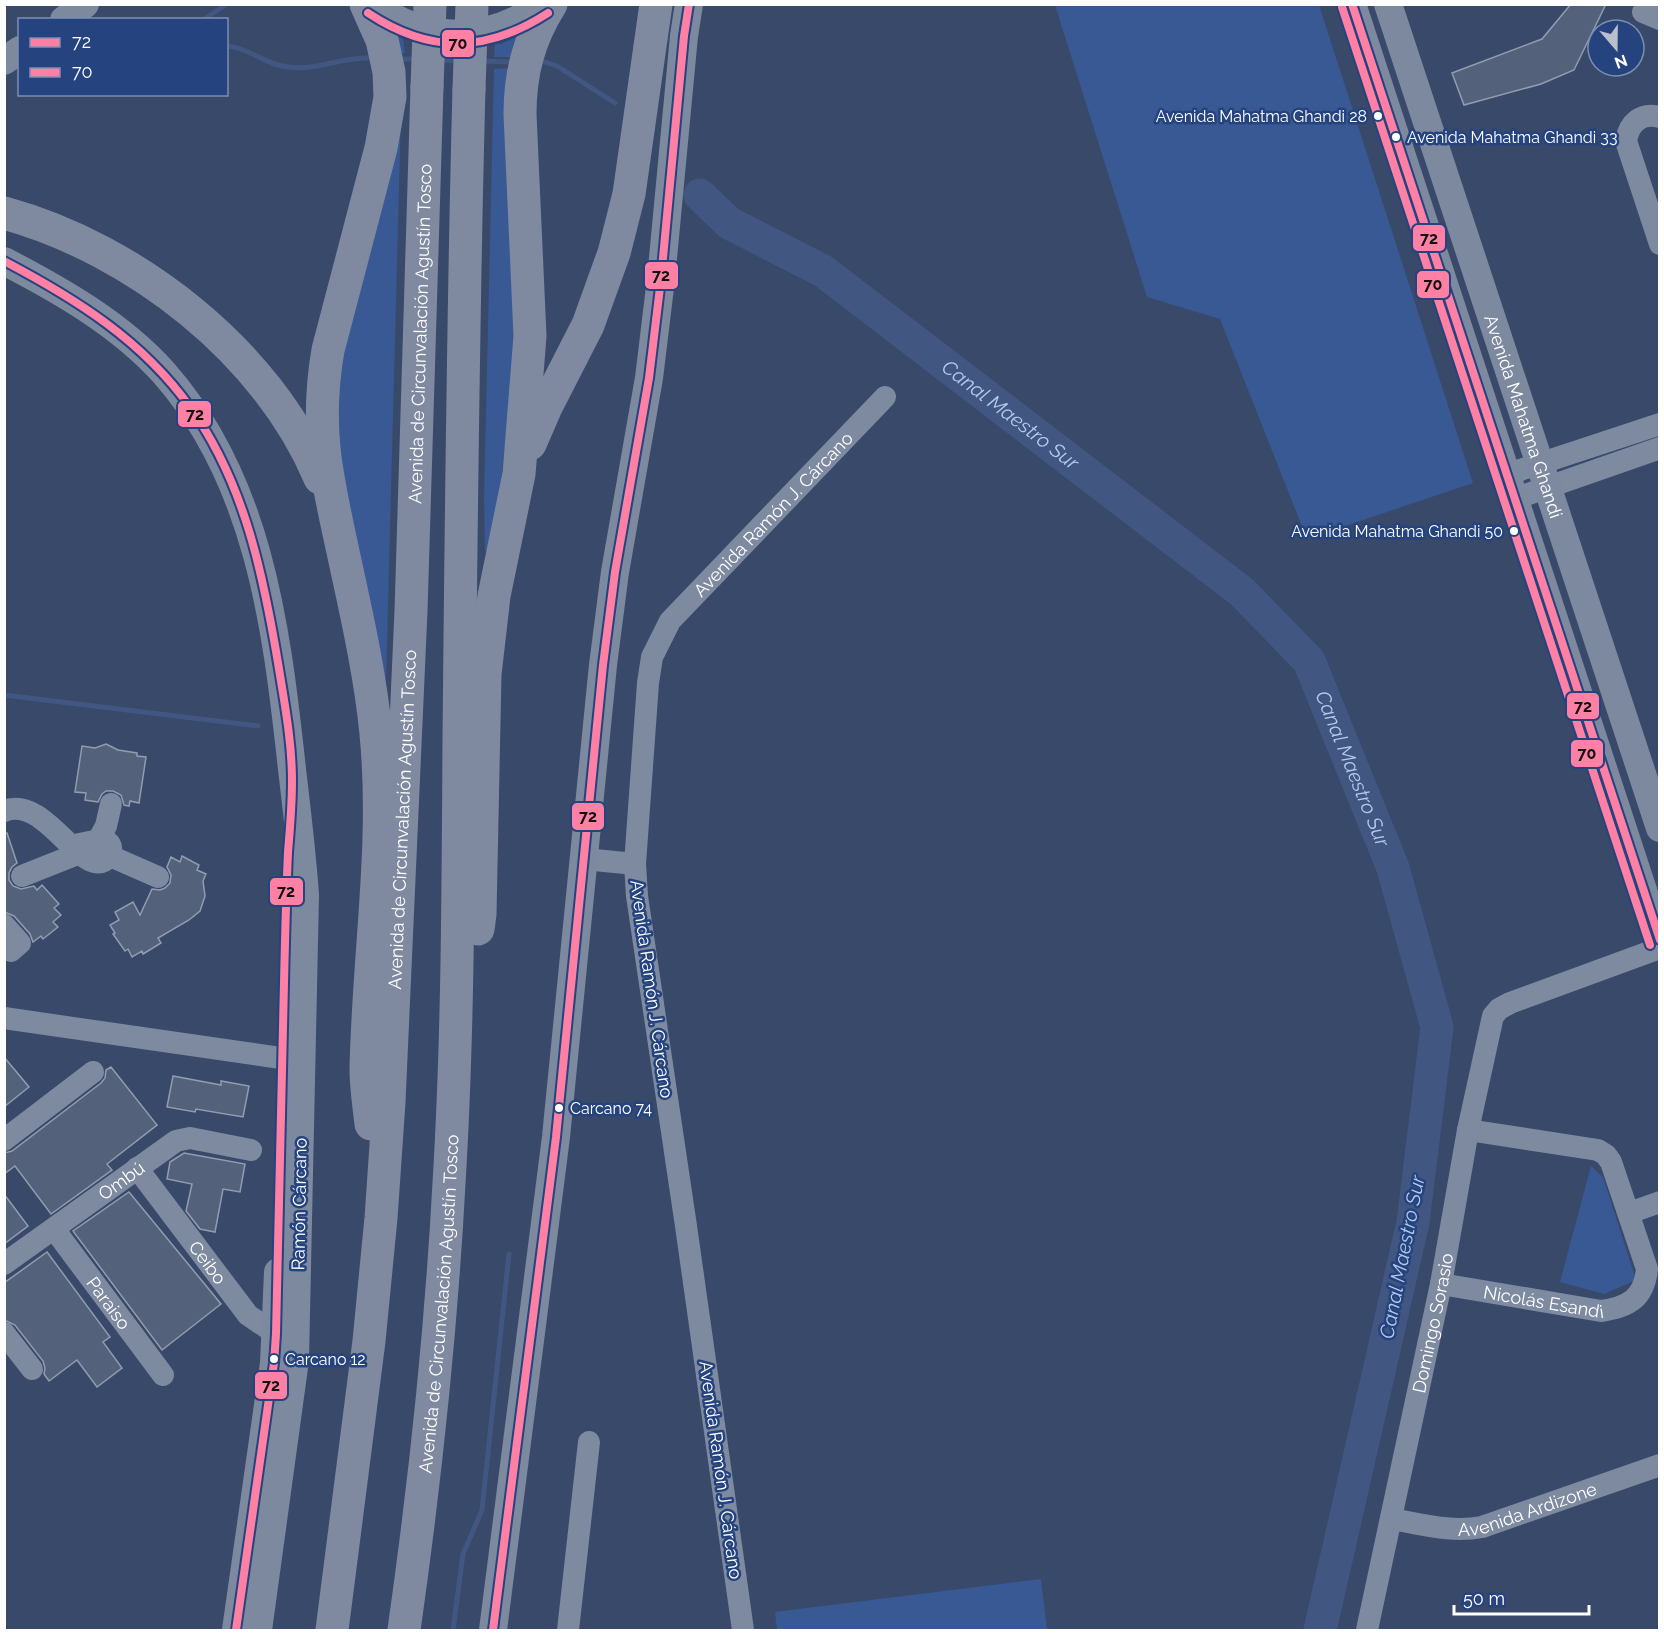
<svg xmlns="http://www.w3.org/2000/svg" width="1664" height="1635" font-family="Raleway,sans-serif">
	<rect width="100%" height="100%" fill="#39496a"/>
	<path fill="#385994" d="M 1055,5 L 1319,5 L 1473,483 L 1307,539 L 1220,319 L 1147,297 Z
		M 519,36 L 518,328 L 501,481 L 487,553 L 485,550 L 484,498 L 494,69 L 512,68 L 513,57 L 494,57 L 495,44 L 501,44 Z
		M 396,37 L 403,39 L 405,53 L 398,53 L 401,111 L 386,682 L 330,413 Z
		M 1591,1166 L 1603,1177 L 1636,1280 L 1604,1294 L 1560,1282 Z
		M 1041,1579 L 1047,1630 L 777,1630 L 775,1612 Z"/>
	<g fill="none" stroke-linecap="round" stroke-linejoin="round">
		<path stroke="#415781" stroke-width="5" d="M 203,20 L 227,4
			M 226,46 C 248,47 265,65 288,67 C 315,71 339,58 367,58
			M 398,59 L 417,59
			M 438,60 L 459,61
			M 480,61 L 512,62
			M 545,62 L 557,66 L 615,103
			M 4,695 L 258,726
			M 453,1630 L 463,1554 L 482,1510 L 509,1254"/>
		<path stroke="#415781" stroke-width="33" id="s1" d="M 700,195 L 729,223 L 823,271 L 1242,592 L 1309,661 L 1393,868 L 1437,1027 L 1413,1222 L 1320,1630"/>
	</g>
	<path fill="#54617b" stroke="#929caf" stroke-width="1.5" d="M 1571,4 L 1606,4 L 1574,70 L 1541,84 L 1464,105 L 1452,73 L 1542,39 Z
		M 106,744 L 118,750 L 137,753 L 137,756 L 146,757 L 139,803 L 130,801 L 129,806 L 124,805 L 121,795 L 113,791 L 106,791 L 102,794 L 98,802 L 85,800 L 86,793 L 75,792 L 82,746 L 95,748 Z
		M 4,833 L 7,833 L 17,863 L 12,867 L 9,873 L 9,880 L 13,886 L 21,889 L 34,886 L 37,890 L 42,885 L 59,904 L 54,908 L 61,915 L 53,922 L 58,927 L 43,939 L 41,936 L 33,942 L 30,934 L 14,916 L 4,912 Z
		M 182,856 L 199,865 L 197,870 L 206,874 L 203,881 L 205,896 L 200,911 L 189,920 L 158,938 L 161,943 L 143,954 L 142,951 L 132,957 L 128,949 L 125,951 L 113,934 L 115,933 L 110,925 L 119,920 L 115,912 L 133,902 L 140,915 L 152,889 L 160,890 L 165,888 L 170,883 L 171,875 L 167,867 L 171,857 L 180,862 Z
		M 4,1057 L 29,1087 L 4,1107 Z
		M 111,1067 L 157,1125 L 107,1164 L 112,1170 L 51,1214 L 15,1166 L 4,1174 L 4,1153 L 12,1151 L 101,1083 L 105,1078 L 106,1070 Z
		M 173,1076 L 221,1085 L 221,1081 L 249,1086 L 243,1117 L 196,1109 L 195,1112 L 167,1107 Z
		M 184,1153 L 245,1164 L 240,1192 L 223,1189 L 215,1232 L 200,1229 L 186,1211 L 192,1184 L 167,1179 L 170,1162 Z
		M 129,1192 L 221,1304 L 162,1350 L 73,1231 Z
		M 4,1194 L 28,1226 L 4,1244 Z
		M 47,1252 L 110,1337 L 103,1342 L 122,1368 L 97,1387 L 77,1360 L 49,1381 L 44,1374 L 45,1368 L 43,1361 L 15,1325 L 4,1320 L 4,1283 Z"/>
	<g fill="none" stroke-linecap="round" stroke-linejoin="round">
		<g stroke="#7e8aa0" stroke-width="22">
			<path d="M 1643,12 L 1660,19"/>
			<path d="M 1660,117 C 1641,112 1629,123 1626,141 L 1660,244"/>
			<path d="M 1505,475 L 1660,424"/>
			<path d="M 1514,499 L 1660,448"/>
			<path d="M 4,811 C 48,793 83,887 110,856 L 158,877"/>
			<path d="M 99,839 L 106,826 L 111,804"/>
			<path d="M 71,846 C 84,844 118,830 110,856"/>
			<path d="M 584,859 L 635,864"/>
			<path d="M 22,876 L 80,853"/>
			<path d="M 4,925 L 20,943 L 11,951 L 4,946"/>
			<path d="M 4,1018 L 301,1061"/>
			<path d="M 4,1140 L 93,1072"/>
			<path id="s2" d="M 137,1168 L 248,1315 L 276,1334 L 289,1334"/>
			<path d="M 1629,1213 L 1660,1202"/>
			<path id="s3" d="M 54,1229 L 163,1375"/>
			<path id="s4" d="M 4,1264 L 176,1141 L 190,1138 L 251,1150"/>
			<path id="s5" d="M 1441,1284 L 1601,1311 C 1629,1307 1644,1298 1647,1269 L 1611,1162 L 1606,1155 L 1598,1150 L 1468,1130"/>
			<path d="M 4,1333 L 32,1369"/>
			<path id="s6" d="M 1391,1519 C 1422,1524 1451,1533 1482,1527 L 1660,1465"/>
			<path d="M 568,1630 L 589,1442"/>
			<path id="s7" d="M 743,1630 L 686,1226 L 637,896 L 635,864 L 648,683 L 652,657 L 670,621 L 885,397"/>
			<path id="s8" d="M 1367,1630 L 1441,1284 L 1468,1130 L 1493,1016 L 1499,1009 L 1510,1003 L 1660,948"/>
		</g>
		<g stroke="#7d899f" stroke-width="28">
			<path d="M 374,4 C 424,44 491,43 542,4"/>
			<path d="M 1352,4 L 1660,942"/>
			<path id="s9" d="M 1388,4 L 1660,828"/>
			<path d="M 64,20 L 85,4"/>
			<path d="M 4,61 L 20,50"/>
			<path d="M 4,261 C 62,291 121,325 164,373 C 258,480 276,624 291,760 C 296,805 302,850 305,895 L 295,1360 L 258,1630"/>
			<path d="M 236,1630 L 274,1363 L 278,1272"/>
			<path d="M 493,1630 L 556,1137 L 603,665 L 615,572 L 649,378 L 661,279 L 684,36 L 689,4"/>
		</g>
		<g stroke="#7f8aa0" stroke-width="33">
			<path d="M 366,4 L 382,40 L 389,72 L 390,97 L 381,148 L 328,350 C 315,425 326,474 342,547 C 355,608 370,671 376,734 C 387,845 368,958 366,1070 C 366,1087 369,1106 371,1124"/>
			<path d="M 4,213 C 135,249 267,352 320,478"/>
			<path d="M 530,444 L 546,407 L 588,325 L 614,253 L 629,194 L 656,4"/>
			<path d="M 478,929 L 480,914 L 485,674 L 494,596 L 519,474 L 530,336 L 520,114 C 520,73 529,39 551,4"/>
			<path id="s10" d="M 332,1630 L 369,1341 L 381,1218 L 389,1102 L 411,611 L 427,87"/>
			<path id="s11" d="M 404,1630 C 425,1482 441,1333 449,1183 C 458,1036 458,888 459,741 C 461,524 463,307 469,89"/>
		</g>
		<path stroke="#7f8aa0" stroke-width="33" d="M 427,87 L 430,4
			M 469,89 L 472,4"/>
		<defs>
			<path id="bus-1" d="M 1352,4 L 1660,940
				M 4,261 C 76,299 142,340 190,407 C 245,483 264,578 279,669 C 285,706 292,743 292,781 C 292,805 290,829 288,852 C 286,896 285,940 284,983 C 282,1100 279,1217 276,1334 L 274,1363 L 236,1630
				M 493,1630 L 556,1137 L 603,665 L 615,572 L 649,378 L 661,279 L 684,36 L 689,4"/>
			<path id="bus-2" d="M 1342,7 L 1650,945
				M 368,13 C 430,54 486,53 548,13"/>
		</defs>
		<use href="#bus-1" stroke="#25437e" stroke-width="12"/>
		<use href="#bus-2" stroke="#25437e" stroke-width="12"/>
		<use href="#bus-1" stroke="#ff80a5" stroke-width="8"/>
		<use href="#bus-2" stroke="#ff80a5" stroke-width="8"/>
	</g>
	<g fill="#fff" stroke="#25437e" stroke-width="2">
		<circle cx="1378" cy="116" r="5"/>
		<circle cx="1396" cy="137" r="5"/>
		<circle cx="1514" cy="531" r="5"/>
		<circle cx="559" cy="1108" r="5"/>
		<circle cx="274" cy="1359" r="5"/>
	</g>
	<g text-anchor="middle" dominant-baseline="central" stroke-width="5" stroke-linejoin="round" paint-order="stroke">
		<g font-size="16" fill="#fff" stroke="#25437e" text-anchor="start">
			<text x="1367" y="116" text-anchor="end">Avenida Mahatma Ghandi 28</text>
			<text x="1407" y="137">Avenida Mahatma Ghandi 33</text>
			<text x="1503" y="531" text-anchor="end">Avenida Mahatma Ghandi 50</text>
			<text x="570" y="1108">Carcano 74</text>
			<text x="285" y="1359">Carcano 12</text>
		</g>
		<g font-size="18" fill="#fff" stroke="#25437e">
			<text stroke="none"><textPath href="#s10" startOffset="1300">Avenida de Circunvalación Agustín Tosco</textPath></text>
			<text stroke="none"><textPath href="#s9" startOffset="434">Avenida Mahatma Ghandi</textPath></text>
			<text stroke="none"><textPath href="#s7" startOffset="1170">Avenida Ramón J. Cárcano</textPath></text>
			<text stroke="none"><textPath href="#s10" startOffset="814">Avenida de Circunvalación Agustín Tosco</textPath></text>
			<text transform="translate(652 989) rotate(82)">Avenida Ramón J. Cárcano</text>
			<text stroke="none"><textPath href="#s4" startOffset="144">Ombú</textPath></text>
			<text transform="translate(299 1204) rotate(-89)">Ramón Cárcano</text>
			<text stroke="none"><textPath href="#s2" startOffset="118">Ceibo</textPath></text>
			<text stroke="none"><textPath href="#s5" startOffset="104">Nicolás Esandi</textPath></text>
			<text stroke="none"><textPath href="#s3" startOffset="92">Paraiso</textPath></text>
			<text stroke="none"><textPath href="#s11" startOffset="328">Avenida de Circunvalación Agustín Tosco</textPath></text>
			<text stroke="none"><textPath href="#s8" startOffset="314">Domingo Sorasio</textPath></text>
			<text transform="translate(721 1470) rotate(82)">Avenida Ramón J. Cárcano</text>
			<text stroke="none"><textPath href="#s6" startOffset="140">Avenida Ardizone</textPath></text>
		</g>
		<g font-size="20" font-style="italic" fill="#b5c9ed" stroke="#25437e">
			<text stroke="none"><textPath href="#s1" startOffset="382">Canal Maestro Sur</textPath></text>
			<text stroke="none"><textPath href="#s1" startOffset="886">Canal Maestro Sur</textPath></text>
			<text transform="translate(1402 1257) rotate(-79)">Canal Maestro Sur</text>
		</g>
	</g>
	<g stroke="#25437e" stroke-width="2">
		<rect x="441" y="29" width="34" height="29" rx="6" fill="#ff80a5"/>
		<rect x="1412" y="224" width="34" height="28" rx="6" fill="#ff80a5"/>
		<rect x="644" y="261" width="35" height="29" rx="6" fill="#ff80a5"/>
		<rect x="1416" y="270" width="34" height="29" rx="6" fill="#ff80a5"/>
		<rect x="177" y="400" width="35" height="28" rx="6" fill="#ff80a5"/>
		<rect x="1566" y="692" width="34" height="28" rx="6" fill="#ff80a5"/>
		<rect x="1570" y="739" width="34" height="29" rx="6" fill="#ff80a5"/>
		<rect x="571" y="802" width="34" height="29" rx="6" fill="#ff80a5"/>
		<rect x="269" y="877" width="35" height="29" rx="6" fill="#ff80a5"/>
		<rect x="254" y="1371" width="34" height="29" rx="6" fill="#ff80a5"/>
	</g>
	<g font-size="16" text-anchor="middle" font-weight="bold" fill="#111">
		<text x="458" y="49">70</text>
		<text x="1429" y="244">72</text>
		<text x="661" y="281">72</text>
		<text x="1433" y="290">70</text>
		<text x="195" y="420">72</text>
		<text x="1583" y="712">72</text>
		<text x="1587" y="759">70</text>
		<text x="588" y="822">72</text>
		<text x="286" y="897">72</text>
		<text x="271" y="1391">72</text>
	</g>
	<rect width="1664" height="1635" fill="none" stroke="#ffffff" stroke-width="12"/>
	<rect x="18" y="18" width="210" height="78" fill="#25437e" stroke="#7c8eb2" stroke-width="1.5"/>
	<rect x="30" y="38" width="30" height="9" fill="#ff80a5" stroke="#7c8eb2" stroke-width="1.5"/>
	<text x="72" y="48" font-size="18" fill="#ffffff">72</text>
	<rect x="30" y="68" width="30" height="9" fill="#ff80a5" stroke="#7c8eb2" stroke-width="1.5"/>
	<text x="72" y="78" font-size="18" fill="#ffffff">70</text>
	<g transform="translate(1616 48) rotate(160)"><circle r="28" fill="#25437e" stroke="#7c8eb2" stroke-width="1.5"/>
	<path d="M0-4.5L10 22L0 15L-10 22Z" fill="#babfcb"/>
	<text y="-9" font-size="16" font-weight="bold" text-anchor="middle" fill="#ffffff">N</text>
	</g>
	<path d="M1454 1605v9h135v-9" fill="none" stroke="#ffffff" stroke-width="3"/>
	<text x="1463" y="1605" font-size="18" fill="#ffffff" stroke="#25437e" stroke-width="4.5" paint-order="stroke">50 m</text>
</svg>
